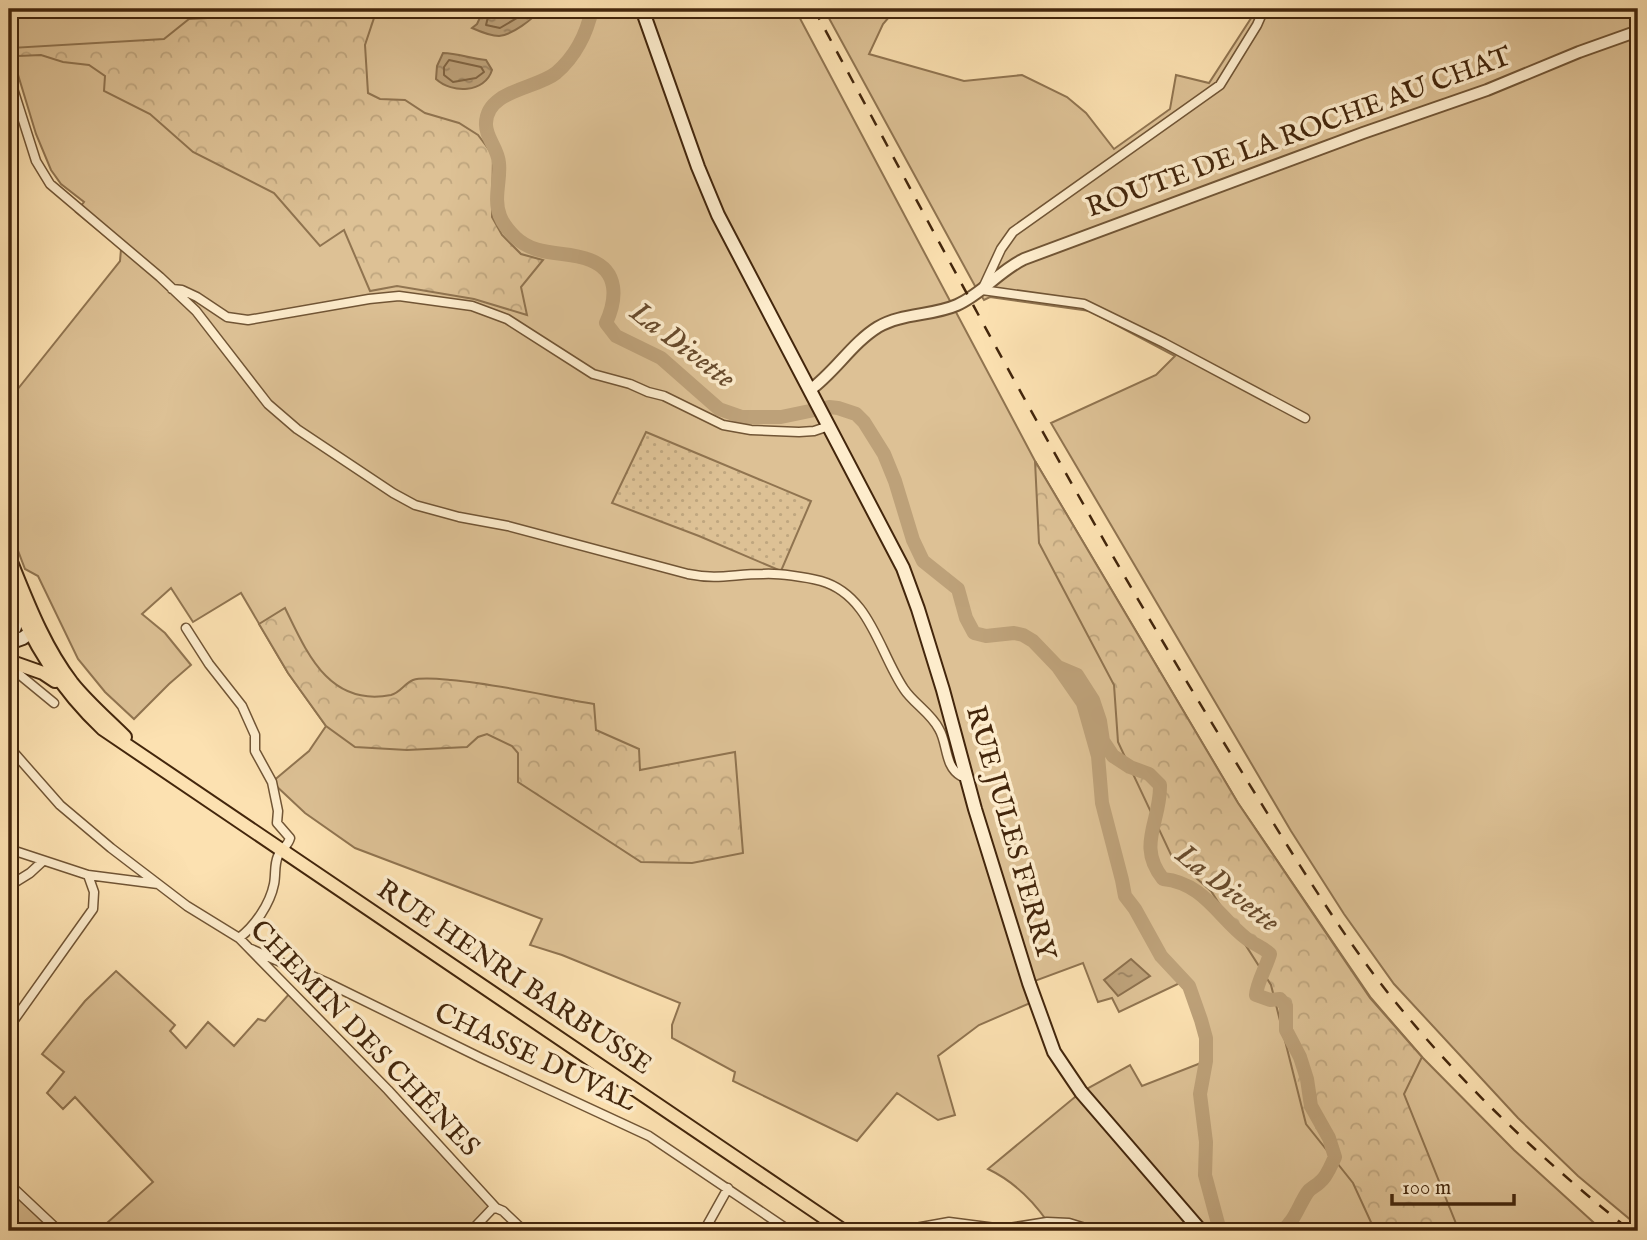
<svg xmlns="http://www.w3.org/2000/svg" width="1647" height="1240" font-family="'IM FELL English',serif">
	<defs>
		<pattern id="forest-crowns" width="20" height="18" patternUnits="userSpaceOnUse" patternTransform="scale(1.75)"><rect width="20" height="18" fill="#ddc195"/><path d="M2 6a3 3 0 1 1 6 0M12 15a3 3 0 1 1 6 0" fill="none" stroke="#bfa67f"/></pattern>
		<pattern id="garden-dots" width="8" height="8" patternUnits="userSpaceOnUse" patternTransform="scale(1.75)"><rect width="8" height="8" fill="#ddc195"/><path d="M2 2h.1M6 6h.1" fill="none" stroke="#bfa67f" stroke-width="1.8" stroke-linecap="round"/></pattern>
		<pattern id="water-ripples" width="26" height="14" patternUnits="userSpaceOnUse" patternTransform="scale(1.75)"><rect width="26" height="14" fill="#bda179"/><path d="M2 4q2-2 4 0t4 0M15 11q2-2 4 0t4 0" fill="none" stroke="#9b8362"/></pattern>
	</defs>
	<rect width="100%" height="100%" fill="#fce1b1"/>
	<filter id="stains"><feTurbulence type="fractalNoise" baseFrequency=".00286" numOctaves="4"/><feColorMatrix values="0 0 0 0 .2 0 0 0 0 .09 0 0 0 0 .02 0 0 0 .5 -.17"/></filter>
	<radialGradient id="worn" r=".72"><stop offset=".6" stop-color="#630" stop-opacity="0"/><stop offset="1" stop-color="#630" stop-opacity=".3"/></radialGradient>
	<path fill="#ddc195" stroke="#907450" stroke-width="2" d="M 9,9 L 795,9 L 1035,461 L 1238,803 L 1371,998 L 1422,1057 L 1514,1150 L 1603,1231 L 899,1231 L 949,1222 L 991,1228 L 1047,1221 C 1031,1198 1013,1181 988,1169 L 1081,1092 L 1130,1065 L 1142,1086 L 1206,1061 C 1206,1035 1201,1001 1184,981 L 1119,1012 L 1112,998 L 1098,1002 L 1083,963 L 1029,983 L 1035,1001 L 979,1025 L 938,1056 L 955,1115 L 938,1120 L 897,1093 L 857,1141 L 733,1081 L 735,1072 L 672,1038 L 672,1025 L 680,1003 L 562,955 L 530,945 L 542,919 L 355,848 L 305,813 L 272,782 L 309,751 L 326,726 L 288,673 L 241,593 L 193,622 L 171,588 L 142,614 L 165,633 L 191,665 L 169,684 L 134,719 L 105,692 L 78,659 L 38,576 L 25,569 L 9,527 L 9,400 L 120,261 L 121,249 L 76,212 L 84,202 L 61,184 L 51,170 L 36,134 L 9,45 Z
		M 824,9 L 896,9 L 883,24 L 869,54 L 964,81 L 1022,75 L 1067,97 L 1086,113 L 1114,149 L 1170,109 L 1176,75 L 1209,83 L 1257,9 L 1638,9 L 1638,1226 L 1578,1176 L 1518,1118 L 1394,984 L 1344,914 L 1291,831 L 1051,423 L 1156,375 L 1175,356 L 1090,311 L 990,297 L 984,300 L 975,286 Z
		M 116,971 L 175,1025 L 170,1031 L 186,1048 L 208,1022 L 234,1046 L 258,1019 L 265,1021 L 290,993 L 496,1208 L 471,1231 L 98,1231 L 153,1182 L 75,1097 L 63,1109 L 47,1093 L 64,1072 L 42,1054 L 85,1001 Z
		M 9,1184 L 59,1231 L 9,1231 Z"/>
	<path fill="url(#forest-crowns)" stroke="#907450" stroke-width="2" d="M 235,9 L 377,9 L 365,45 L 368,93 L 380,99 L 405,100 L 425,113 L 459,123 L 478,135 L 493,155 L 492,217 L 502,235 L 521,254 L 543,260 L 521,287 L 527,315 L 474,299 L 397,286 L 370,291 L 344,230 L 320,246 L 274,193 L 193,152 L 150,114 L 104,91 L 105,76 L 89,65 L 63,62 L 41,55 L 18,56 L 10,48 L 164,39 L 189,19 L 226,17 Z
		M 1035,461 L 1238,803 L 1370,998 L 1422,1057 L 1404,1094 L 1459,1231 L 1375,1231 L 1353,1183 L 1306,1124 L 1271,985 L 1211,891 L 1172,857 L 1118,742 L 1114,685 L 1039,543 Z
		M 285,608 C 307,653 329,707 391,695 C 400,693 405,683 413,680 C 422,677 440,679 451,680 C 498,684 547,696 594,704 L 596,730 L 639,749 L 640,770 L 735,752 L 743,853 L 692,863 L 641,862 L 518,782 L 518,753 L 512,746 L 487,734 L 478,737 L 467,747 L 407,750 L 355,747 L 326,726 L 288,673 L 259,624 Z"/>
	<path fill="url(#garden-dots)" stroke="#907450" stroke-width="2" d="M 646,432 L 811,501 L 781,571 L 699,536 L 612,503 Z"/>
	<path fill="url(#water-ripples)" stroke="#8c704d" stroke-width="2" d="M 484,9 L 541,9 C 533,19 512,35 499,36 C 490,36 481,32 472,28 L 477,24 Z
		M 443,53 C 458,53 471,59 486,60 L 492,70 C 485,93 452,94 436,79 L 437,66 Z
		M 1131,959 L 1150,976 L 1118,996 L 1104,980 Z"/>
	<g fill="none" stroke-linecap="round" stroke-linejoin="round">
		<path stroke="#806442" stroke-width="2" d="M 490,9 L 486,25 L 500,28 L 532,9
			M 449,60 L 481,67 L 484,72 L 476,78 L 453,82 L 444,75 L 444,67 Z"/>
		<path stroke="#bda179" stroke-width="14" d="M 592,9 C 587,33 575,57 556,73 C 536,89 487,90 486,123 C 485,137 498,148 499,163 C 501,180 493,198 500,216 C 503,224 509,231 515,237 C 537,258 565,250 590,260 C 619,271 617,299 606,323 L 616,336 L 661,358 L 719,409 L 742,417 L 781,417 L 829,407 L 838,408 L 856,414 L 864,422 L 884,454 L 895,481 L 913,540 L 923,561 L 958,589 L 966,618 L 974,633 L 986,636 L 1014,633 L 1023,635 L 1033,641 L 1058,667 L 1083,703 L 1098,756 L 1102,803 L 1122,880 L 1125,896 L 1135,909 L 1161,956 L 1189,986 L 1201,1020 L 1206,1038 L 1206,1061 L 1200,1094 L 1206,1142 L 1205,1175 L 1220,1231
			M 1058,667 L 1077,675 L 1093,700 L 1100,721 L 1103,741 L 1113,756 L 1130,767 L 1149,774 L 1160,785 C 1161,822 1136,845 1163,879 C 1204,883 1218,917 1247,939 C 1255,945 1263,947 1270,954 C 1266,968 1257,982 1256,995 L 1270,1000 L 1280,999 L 1286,1006 L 1286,1030 L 1300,1057 L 1307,1079 L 1311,1106 L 1329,1138 L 1335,1157 C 1331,1165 1327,1177 1320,1182 C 1315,1187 1311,1187 1307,1193 C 1298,1207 1295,1220 1282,1231"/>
		<defs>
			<path id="minor" d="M 1264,9 L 1257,25 L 1220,85 L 1013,232 L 1001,249 L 982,290 L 1084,304 L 1164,343 L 1305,418
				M 9,76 L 36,161 L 50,184 L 160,277 L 196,311 L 268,404 L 297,429 L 393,493 L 415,505 L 459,517 L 508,526 L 688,574 C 719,580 733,574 763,574 C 778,573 806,577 821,581 C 870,595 879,652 904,689 C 913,703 931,713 939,729 C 948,744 944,766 961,776 L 967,776
				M 172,289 L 182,290 L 197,297 L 227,317 L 248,320 L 369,299 L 399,296 L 472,306 L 507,319 L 593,374 L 630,384 L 648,392 L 664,396 L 723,425 L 751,430 L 799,432 L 814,431 L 829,426
				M 186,628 L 209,664 L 242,706 L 255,735 L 255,751 L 272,782 L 278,811 L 277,823 L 290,838 C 288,846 281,849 278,856 C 274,865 276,874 274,884 C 270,904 255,926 239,938
				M 9,666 L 54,703
				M 9,747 L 60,805 L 111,848 L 187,906 L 239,938 L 388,1090 L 496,1208 L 503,1211 L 524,1231
				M 9,849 L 88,875 L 158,884
				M 9,886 L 30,873 L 43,861
				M 251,949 L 328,983 L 481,1058 L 649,1136 L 790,1231
				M 9,1027 L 93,909 L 94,892 L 88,875
				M 9,1184 L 59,1231
				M 471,1231 L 492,1209 L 496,1208
				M 704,1231 L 728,1188
				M 820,1231 L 829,1221
				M 899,1231 L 949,1222 L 1003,1229 L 1047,1222 L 1069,1223 L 1095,1231"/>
			<path id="tertiary" d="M 810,390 C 835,372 852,343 878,327 C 902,313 932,316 957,305 C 982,294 999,271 1024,259 L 1363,133 L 1487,90 L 1579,52 L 1638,31"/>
			<path id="secondary" d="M 642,9 L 698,167 L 718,215 L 903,568 L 918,609 L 943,690 L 975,809 L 1029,983 L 1054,1052 L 1081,1092 L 1201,1231
				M 9,639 L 15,627 L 16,602
				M 9,643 L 23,638 L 38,627"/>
			<path id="primary" d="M 9,557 C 27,601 43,645 72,683 C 88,703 107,719 125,737
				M 9,584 C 30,640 59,688 103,729 L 844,1231
				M 9,661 L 43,673 L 55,681"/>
		</defs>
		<use href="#minor" stroke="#715535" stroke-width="11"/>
		<use href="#tertiary" stroke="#715535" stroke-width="14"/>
		<use href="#secondary" stroke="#43260c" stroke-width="16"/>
		<use href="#primary" stroke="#43260c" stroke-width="16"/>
		<use href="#minor" stroke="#fdeccc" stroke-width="8"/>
		<use href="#tertiary" stroke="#fdeccc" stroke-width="10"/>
		<use href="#secondary" stroke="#fdeccc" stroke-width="12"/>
		<use href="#primary" stroke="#fce1b1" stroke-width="12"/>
		<path stroke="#43260c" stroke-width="2.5" stroke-dasharray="12 12" stroke-linecap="butt" d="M 814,9 C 929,223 1042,438 1166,647 C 1206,714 1246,779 1287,845 C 1321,899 1356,954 1397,1004 C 1466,1089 1546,1163 1631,1231"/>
	</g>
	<g text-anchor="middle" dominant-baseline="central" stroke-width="7" stroke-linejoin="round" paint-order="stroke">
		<g font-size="28" fill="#43260c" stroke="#fdeccc">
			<text transform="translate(1299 133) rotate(-20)">ROUTE DE LA ROCHE AU CHAT</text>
			<text transform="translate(1010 833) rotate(74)">RUE JULES FERRY</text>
			<text transform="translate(514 978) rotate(34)">RUE HENRI BARBUSSE</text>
			<text transform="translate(364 1039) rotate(46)">CHEMIN DES CHÊNES</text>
			<text transform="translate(535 1058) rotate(25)">CHASSE DUVAL</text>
		</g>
		<g font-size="30" font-style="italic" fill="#684b2d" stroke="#fdeccc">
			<text transform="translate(682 346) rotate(37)">La Divette</text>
			<text transform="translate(1227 889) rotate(38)">La Divette</text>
		</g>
	</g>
	<rect width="1647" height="1240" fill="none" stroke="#fce1b1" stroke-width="35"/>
	<rect x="10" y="10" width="1626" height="1219" fill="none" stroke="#43260c" stroke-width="3.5"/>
	<rect x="18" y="18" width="1612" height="1205" fill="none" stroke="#43260c" stroke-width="2"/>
	<path d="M1392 1194v10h122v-10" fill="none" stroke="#43260c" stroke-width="3.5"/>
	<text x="1402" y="1194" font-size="21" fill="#43260c" stroke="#fdeccc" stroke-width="5" paint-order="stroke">100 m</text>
	<rect width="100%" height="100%" filter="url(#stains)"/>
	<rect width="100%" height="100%" fill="url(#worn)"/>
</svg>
